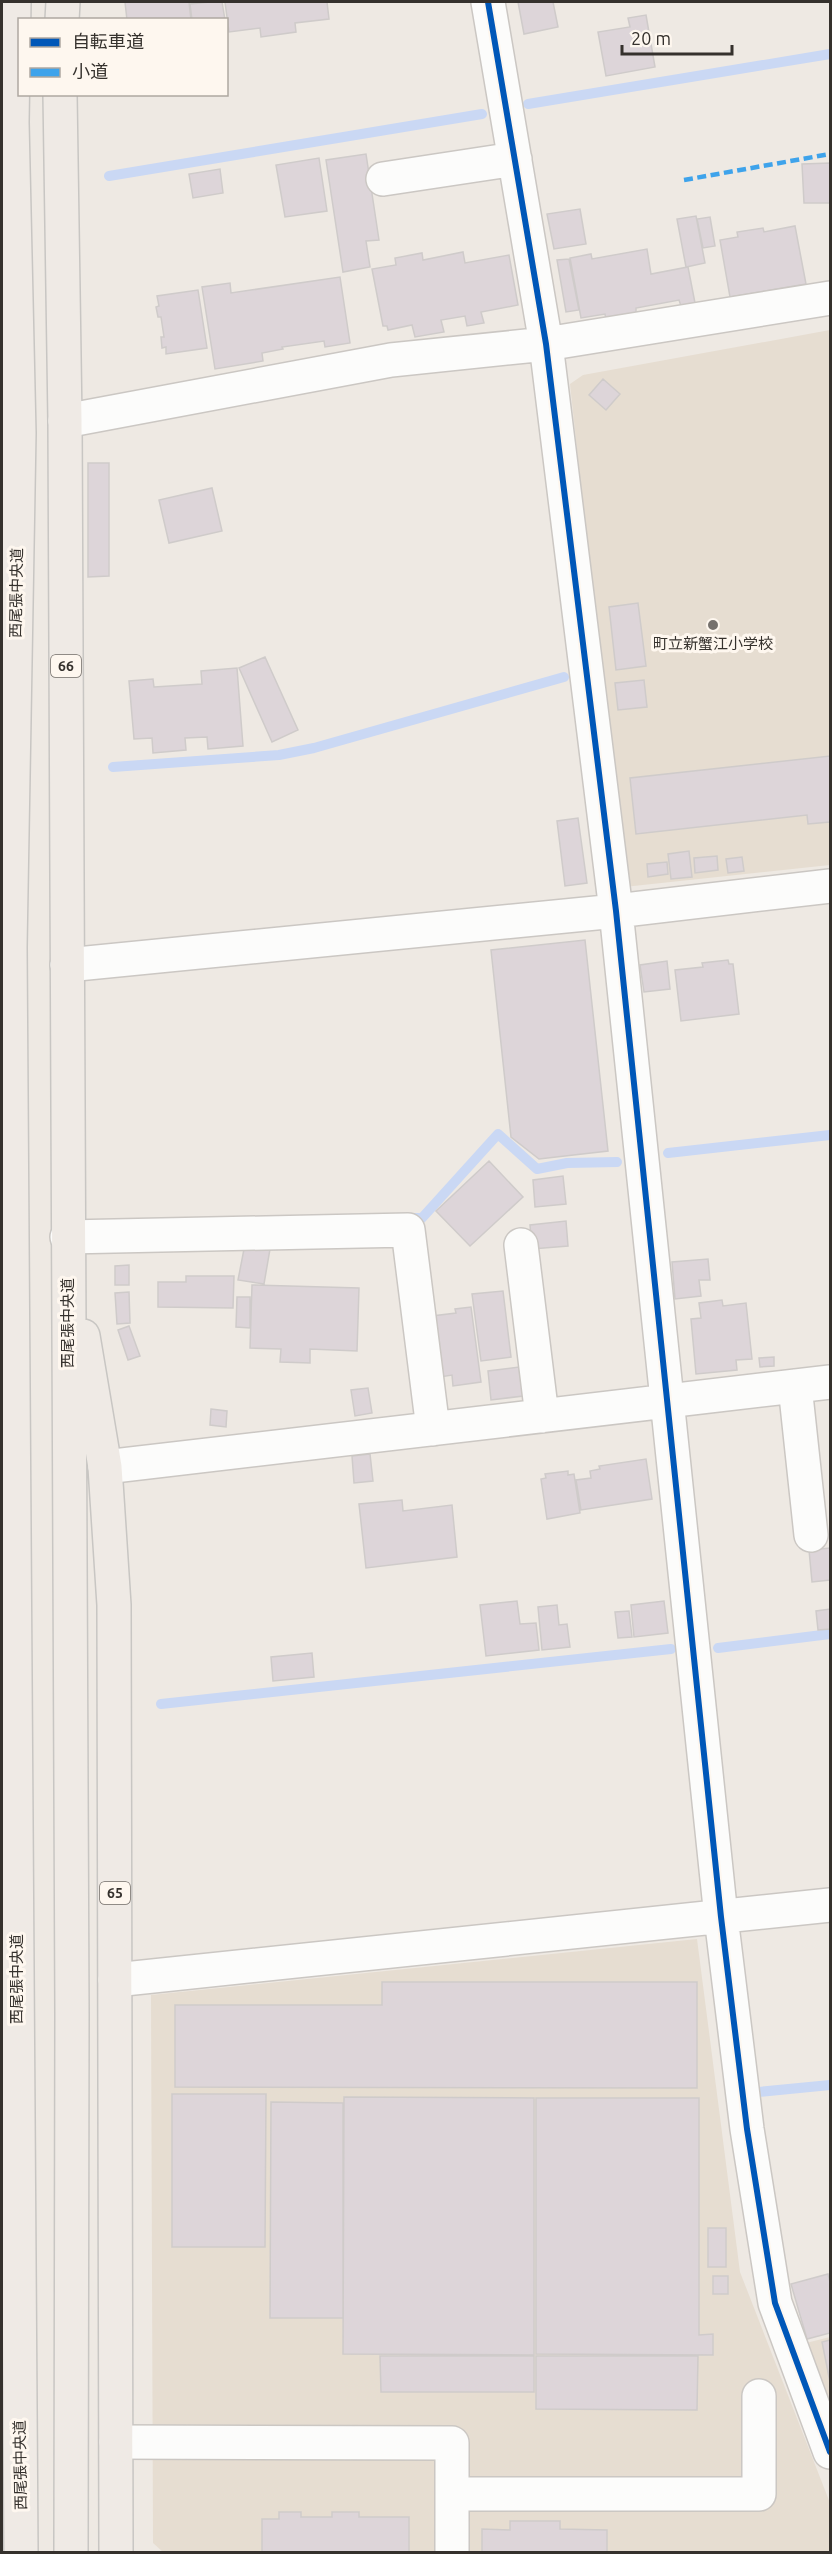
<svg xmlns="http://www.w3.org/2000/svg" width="832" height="2554" font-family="Ubuntu,'Noto Sans JP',sans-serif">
	<rect width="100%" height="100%" fill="#eee9e3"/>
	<path fill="#e6ddd1" d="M 830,330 L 830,865 L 624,887 L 570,384 L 583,375 Z
		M 697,1939 L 740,2272 L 830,2503 L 830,2551 L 163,2552 L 153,2543 L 151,1995 Z
		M 830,2337 L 830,2411 L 806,2343 Z"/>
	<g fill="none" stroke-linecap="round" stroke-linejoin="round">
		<path stroke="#cad8f4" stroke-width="10" d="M 528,104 L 830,54
			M 109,176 L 482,114
			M 113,767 L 279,755 L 314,748 L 564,677
			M 668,1153 L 830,1135
			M 405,1218 L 422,1218 L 498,1134 L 537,1169 L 567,1163 L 617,1162
			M 718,1648 L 830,1634
			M 161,1704 L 671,1649
			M 758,2092 L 830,2085"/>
	</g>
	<path fill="#ddd5d9" stroke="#cfcbca" stroke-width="1.5" d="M 125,2 L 189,2 L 191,20 L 127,20 Z
		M 210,2 L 222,2 L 225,20 L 192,20 L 190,4 Z
		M 225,2 L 327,2 L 329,19 L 295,23 L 296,32 L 261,37 L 260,28 L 229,32 Z
		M 518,2 L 553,2 L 558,27 L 524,34 Z
		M 646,15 L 655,67 L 606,76 L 598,32 L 630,27 L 628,18 Z
		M 366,154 L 379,240 L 366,241 L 370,267 L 343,272 L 326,160 Z
		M 319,158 L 327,211 L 285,217 L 276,165 Z
		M 830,163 L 830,203 L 804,203 L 802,164 Z
		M 220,169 L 223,193 L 193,198 L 189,174 Z
		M 580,209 L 586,244 L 554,249 L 547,214 Z
		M 696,216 L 705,263 L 686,267 L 677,219 Z
		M 710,217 L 715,246 L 703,248 L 697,219 Z
		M 795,226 L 806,284 L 730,297 L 720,240 L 738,237 L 737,232 L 763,228 L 764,232 Z
		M 647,249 L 651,274 L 688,267 L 695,303 L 681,306 L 679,300 L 636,308 L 636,313 L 606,319 L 605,314 L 581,318 L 570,258 L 591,254 L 592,259 Z
		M 463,252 L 465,263 L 509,255 L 518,305 L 481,312 L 484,323 L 467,326 L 465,316 L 441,320 L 444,332 L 415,337 L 412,325 L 388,330 L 387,326 L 383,326 L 372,269 L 396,265 L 395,258 L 422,253 L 423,260 Z
		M 569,259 L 579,310 L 566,312 L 557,260 Z
		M 340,277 L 350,343 L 325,347 L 324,341 L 282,347 L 283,349 L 262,353 L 263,361 L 215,369 L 202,287 L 230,283 L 231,293 Z
		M 198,290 L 207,348 L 166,354 L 166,347 L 162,348 L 161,337 L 164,337 L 161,317 L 158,317 L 156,307 L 159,306 L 157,296 Z
		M 603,379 L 620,394 L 606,410 L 589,395 Z
		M 88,463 L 109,463 L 109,576 L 88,577 Z
		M 212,488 L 222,531 L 169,543 L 159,500 Z
		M 638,603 L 646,666 L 616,670 L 609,607 Z
		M 265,657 L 298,730 L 272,742 L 239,668 Z
		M 237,668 L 243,746 L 208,749 L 207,737 L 185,738 L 186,750 L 153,753 L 152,738 L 134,739 L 129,681 L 153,679 L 154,687 L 202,684 L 201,671 Z
		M 644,680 L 647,707 L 618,710 L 615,683 Z
		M 830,756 L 830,822 L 808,824 L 807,815 L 636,834 L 630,778 Z
		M 578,818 L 587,883 L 565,886 L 557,821 Z
		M 689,851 L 692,877 L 671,879 L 668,854 Z
		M 717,856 L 718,870 L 695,873 L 694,858 Z
		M 742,857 L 744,871 L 728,873 L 726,859 Z
		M 667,862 L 668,874 L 648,877 L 647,864 Z
		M 585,940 L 608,1151 L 539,1159 L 511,1137 L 491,950 Z
		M 728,960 L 729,964 L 733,964 L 739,1014 L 681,1021 L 675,970 L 703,967 L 702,963 Z
		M 667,961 L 670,989 L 644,992 L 640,965 Z
		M 489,1161 L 523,1197 L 470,1246 L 436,1211 Z
		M 563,1176 L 566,1204 L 535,1207 L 533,1180 Z
		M 566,1221 L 568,1246 L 532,1249 L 530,1225 Z
		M 245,1244 L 270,1249 L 264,1284 L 238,1280 Z
		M 708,1259 L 710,1280 L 699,1280 L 701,1296 L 675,1299 L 672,1262 Z
		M 129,1265 L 129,1285 L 115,1285 L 115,1266 Z
		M 186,1276 L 234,1276 L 233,1308 L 158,1307 L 158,1282 L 186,1282 Z
		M 252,1285 L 359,1288 L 357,1351 L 310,1349 L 310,1363 L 280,1362 L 281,1349 L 250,1348 Z
		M 503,1291 L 511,1357 L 481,1361 L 472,1294 Z
		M 129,1292 L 130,1323 L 117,1324 L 115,1293 Z
		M 237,1297 L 250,1297 L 250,1328 L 236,1327 Z
		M 722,1300 L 723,1306 L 746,1303 L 752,1359 L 736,1360 L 737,1370 L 696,1374 L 691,1319 L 701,1318 L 699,1303 Z
		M 471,1307 L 481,1382 L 453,1386 L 452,1375 L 440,1377 L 432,1316 L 456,1313 L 455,1309 Z
		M 129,1326 L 140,1356 L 128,1360 L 118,1330 Z
		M 774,1357 L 774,1366 L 760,1367 L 759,1358 Z
		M 519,1367 L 523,1396 L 491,1400 L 488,1371 Z
		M 368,1388 L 372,1413 L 355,1416 L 351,1390 Z
		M 211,1409 L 227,1411 L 226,1427 L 210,1425 Z
		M 370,1454 L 373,1481 L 354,1483 L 352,1456 Z
		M 646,1459 L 652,1499 L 581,1510 L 576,1480 L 591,1478 L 590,1471 L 600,1469 L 599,1466 Z
		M 568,1471 L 568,1475 L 574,1474 L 580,1513 L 547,1519 L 541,1479 L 546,1478 L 545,1474 Z
		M 402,1500 L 403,1511 L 452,1505 L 457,1557 L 366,1568 L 359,1504 Z
		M 830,1548 L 830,1580 L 812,1582 L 809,1550 Z
		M 517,1601 L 520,1624 L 536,1623 L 539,1650 L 486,1656 L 480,1605 Z
		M 664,1601 L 668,1633 L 634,1637 L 631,1605 Z
		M 557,1605 L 559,1625 L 567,1624 L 570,1647 L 542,1650 L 538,1607 Z
		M 830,1609 L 830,1629 L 818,1630 L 816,1611 Z
		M 629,1611 L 632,1637 L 618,1638 L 615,1612 Z
		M 312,1653 L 314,1677 L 273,1681 L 271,1657 Z
		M 382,1982 L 697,1982 L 697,2088 L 175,2087 L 175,2005 L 382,2005 Z
		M 172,2094 L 266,2094 L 265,2247 L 172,2247 Z
		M 344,2097 L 534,2098 L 534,2355 L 343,2354 Z
		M 536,2098 L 699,2098 L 699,2335 L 713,2334 L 713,2355 L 536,2354 Z
		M 271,2102 L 343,2103 L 343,2318 L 270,2318 Z
		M 708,2228 L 726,2228 L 726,2267 L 708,2267 Z
		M 828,2274 L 830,2282 L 830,2333 L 807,2339 L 791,2284 Z
		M 713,2276 L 728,2276 L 728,2294 L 713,2294 Z
		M 830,2340 L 830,2382 L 822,2342 Z
		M 380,2356 L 534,2356 L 534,2392 L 381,2392 Z
		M 536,2356 L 698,2356 L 697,2410 L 536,2409 Z
		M 279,2512 L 301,2512 L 301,2517 L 332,2517 L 332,2512 L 359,2512 L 359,2517 L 409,2517 L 409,2552 L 262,2552 L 262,2519 L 279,2519 Z
		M 510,2521 L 560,2521 L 560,2529 L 607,2530 L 607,2552 L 482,2552 L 482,2529 L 510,2530 Z"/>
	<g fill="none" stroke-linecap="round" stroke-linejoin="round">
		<defs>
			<path id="minor" d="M 488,2 L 546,344 L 616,911 L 721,1917 L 747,2129 L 775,2303 L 830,2452
				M 383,179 L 515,159
				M 65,421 L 391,360 L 546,344 L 830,298
				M 67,965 L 616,911 L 830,886
				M 67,1237 L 408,1230 L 433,1429
				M 521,1245 L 542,1416
				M 795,1386 L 811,1535
				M 105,1467 L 830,1382
				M 115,1980 L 830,1905
				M 116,2442 L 452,2443 L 452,2552
				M 452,2494 L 759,2494 L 759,2396"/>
			<path id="major" d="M 14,2 L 12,122 L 19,433 L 10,947 L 21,2552
				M 62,20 L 63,2
				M 60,94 L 65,421 L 72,2014 L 71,2552
				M 83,1336 L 105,1467 L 114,1605 L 116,2552"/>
		</defs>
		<use href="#minor" stroke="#cbc7c3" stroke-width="36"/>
		<use href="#major" stroke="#c8c6c3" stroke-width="36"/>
		<use href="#minor" stroke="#fcfcfb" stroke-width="33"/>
		<use href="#major" stroke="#efeae5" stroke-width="33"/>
		<path stroke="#3ea3eb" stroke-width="4.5" stroke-dasharray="9 4.5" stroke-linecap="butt" d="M 684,180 L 830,154"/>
		<defs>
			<path id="cycleway" d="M 488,2 L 546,344 L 616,911 L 721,1917 L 747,2129 L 775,2303 L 830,2452"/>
		</defs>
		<use href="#cycleway" stroke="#fef7ef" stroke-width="10"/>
		<use href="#cycleway" stroke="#0057b8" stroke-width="6"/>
	</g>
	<circle fill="#76716d" stroke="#fef7ef" stroke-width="2" cx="713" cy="625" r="6"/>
	<g text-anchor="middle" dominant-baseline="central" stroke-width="6" stroke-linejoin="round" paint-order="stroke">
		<g fill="#fef7ef" stroke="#716c67" stroke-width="1.5">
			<rect x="51" y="655" width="30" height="22" rx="4.5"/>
			<rect x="100" y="1882" width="30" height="22" rx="4.5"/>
		</g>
		<g font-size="14" font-weight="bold" fill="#35312d">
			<text x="66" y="666">66</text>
			<text x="115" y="1893">65</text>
		</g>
		<g font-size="15" fill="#35312d" stroke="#fef7ef">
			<text transform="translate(16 593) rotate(-89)">西尾張中央道</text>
			<text transform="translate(67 1323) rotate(-90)">西尾張中央道</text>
			<text transform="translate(16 1979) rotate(-90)">西尾張中央道</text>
			<text transform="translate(20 2465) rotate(-91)">西尾張中央道</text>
		</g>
		<g font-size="15" fill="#35312d" stroke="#fef7ef">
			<text x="713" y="643">町立新蟹江小学校</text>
		</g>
	</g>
	<rect width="832" height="2554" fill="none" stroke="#35312d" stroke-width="6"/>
	<rect x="18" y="18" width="210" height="78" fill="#fef7ef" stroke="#aea8a1" stroke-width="1.5"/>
	<rect x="30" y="38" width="30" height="9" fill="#0057b8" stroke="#aea8a1" stroke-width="1.5"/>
	<text x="72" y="48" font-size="18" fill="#35312d">自転車道</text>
	<rect x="30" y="68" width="30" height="9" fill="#3ea3eb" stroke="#aea8a1" stroke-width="1.5"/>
	<text x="72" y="78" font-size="18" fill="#35312d">小道</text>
	<path d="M622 45v9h110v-9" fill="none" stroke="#35312d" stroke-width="3"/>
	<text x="631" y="45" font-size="18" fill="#35312d" stroke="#fef7ef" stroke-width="4.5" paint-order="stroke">20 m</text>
</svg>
